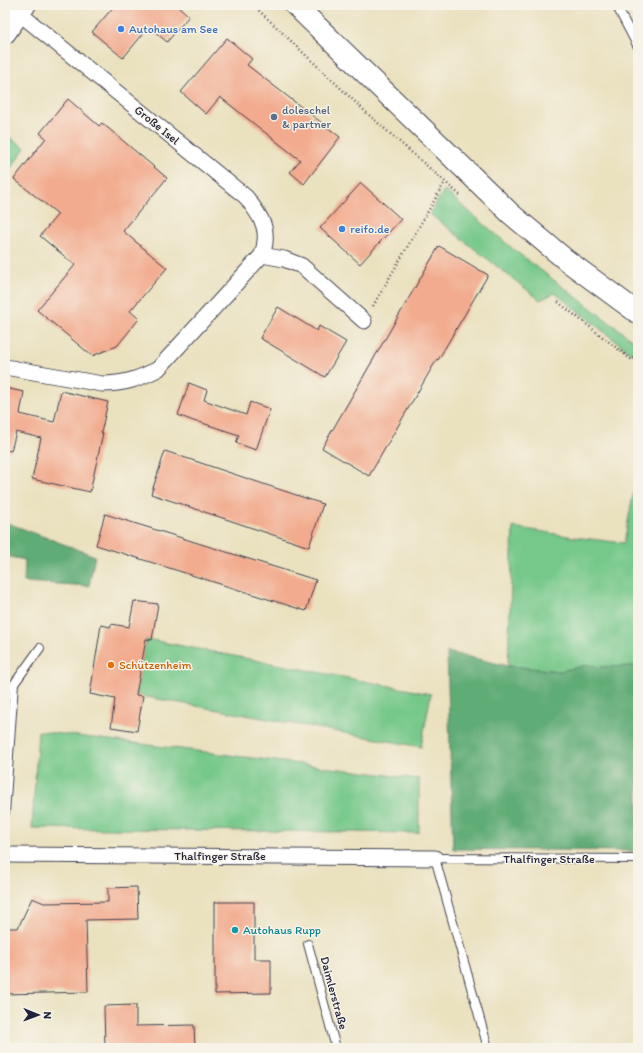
<svg xmlns="http://www.w3.org/2000/svg" width="643" height="1053" font-family="Itim,sans-serif">
	<rect width="100%" height="100%" fill="#f7f3e8"/>
	<filter id="ink" filterUnits="userSpaceOnUse"><feTurbulence type="fractalNoise" baseFrequency=".025" numOctaves="2"/><feDisplacementMap in="SourceGraphic" scale="8" xChannelSelector="R" yChannelSelector="G"/><feConvolveMatrix kernelMatrix="1 2 1 2 8 2 1 2 1" color-interpolation-filters="sRGB"/></filter>
	<filter id="wash" filterUnits="userSpaceOnUse"><feTurbulence type="fractalNoise" baseFrequency=".012" numOctaves="4" result="noise"/><feDisplacementMap in="SourceGraphic" scale="16" xChannelSelector="R" yChannelSelector="G"/><feGaussianBlur stdDeviation="0.9" result="paint"/><feColorMatrix in="noise" values="0 0 0 0 0 0 0 0 0 0 0 0 0 0 0 0 0 1.4 0 .05"/><feComposite in="paint" operator="in"/></filter>
	<g filter="url(#wash)">
		<rect width="100%" height="100%" fill="#eae1bf"/>
		<path fill="#76c88a" stroke="#4c7562" d="M 5,134 L 25,148 L 7,174 L 5,174 Z
			M 444,190 L 513,249 L 638,344 L 638,347 L 632,354 L 555,293 L 540,300 L 430,214 Z
			M 638,468 L 638,666 L 600,667 L 588,665 L 560,671 L 508,666 L 513,527 L 574,537 L 624,543 Z
			M 146,639 L 431,694 L 421,747 L 136,695 Z
			M 38,731 L 419,779 L 419,833 L 32,828 Z"/>
		<path fill="#60ac76" stroke="#416758" d="M 5,522 L 95,556 L 89,586 L 24,582 L 25,560 L 5,556 Z
			M 447,652 L 508,666 L 560,671 L 588,665 L 600,667 L 638,666 L 638,851 L 453,849 Z"/>
		<g id="blocks">
			<path fill="#f2ab8e" d="M 115,5 L 177,5 L 189,16 L 167,42 L 149,27 L 123,58 L 92,32 Z
				M 227,38 L 252,59 L 247,65 L 340,137 L 304,184 L 290,172 L 300,160 L 220,97 L 206,114 L 181,92 Z
				M 68,99 L 99,126 L 102,123 L 167,178 L 123,231 L 167,268 L 130,311 L 139,319 L 117,346 L 92,356 L 37,310 L 75,265 L 40,236 L 58,214 L 14,179 L 46,138 L 40,133 Z
				M 361,183 L 401,219 L 360,264 L 320,228 Z
				M 439,246 L 488,275 L 438,360 L 437,359 L 369,476 L 322,448 Z
				M 278,307 L 317,331 L 319,326 L 346,342 L 325,377 L 260,338 Z
				M 189,383 L 207,390 L 204,400 L 246,415 L 250,402 L 270,409 L 256,450 L 236,443 L 239,435 L 196,421 L 196,422 L 178,415 Z
				M 5,388 L 24,392 L 20,414 L 54,422 L 61,391 L 108,402 L 101,433 L 103,433 L 90,492 L 32,479 L 41,438 L 16,432 L 11,451 L 5,450 Z
				M 165,451 L 323,504 L 309,547 L 151,494 Z
				M 105,514 L 316,580 L 306,611 L 96,545 Z
				M 134,601 L 158,604 L 152,640 L 146,639 L 136,695 L 143,696 L 137,731 L 111,727 L 115,699 L 90,694 L 101,625 L 111,627 L 111,624 L 129,627 Z
				M 137,887 L 138,919 L 86,920 L 88,992 L 5,994 L 5,928 L 18,928 L 32,898 L 44,903 L 108,902 L 108,888 Z
				M 215,902 L 254,902 L 254,959 L 271,959 L 271,993 L 215,994 Z
				M 136,1005 L 136,1026 L 194,1025 L 195,1048 L 105,1048 L 104,1006 Z"/>
		</g>
	</g>
	<g filter="url(#ink)">
		<use href="#blocks" fill-opacity="0" stroke="#403f4f" stroke-width="1"/>
		<g fill="none" stroke-linecap="round" stroke-linejoin="round">
			<defs>
				<path id="lane" d="M 616,5 L 638,47
					M 5,813 L 14,684 L 40,648
					M 308,944 L 336,1048
					M 488,1048 L 435,858 L 638,859"/>
				<path id="street" d="M 262,255 L 284,259 L 302,266 L 364,321
					M 5,367 L 102,384 C 125,384 138,379 158,369 L 262,255 C 271,229 261,217 246,197 L 19,13
					M 5,855 L 435,858"/>
				<path id="secondary" d="M 295,5 L 511,214 L 566,260 L 638,313
					M 5,33 L 25,5"/>
			</defs>
			<use href="#lane" stroke="#403f4f" stroke-width="10"/>
			<use href="#street" stroke="#403f4f" stroke-width="17"/>
			<use href="#secondary" stroke="#403f4f" stroke-width="23"/>
			<path stroke="#403f4f" stroke-width="2.5" stroke-dasharray="1 3" stroke-linecap="butt" d="M 253,5 L 369,115 L 460,195
				M 558,302 L 632,360 L 638,356
				M 373,306 L 445,182"/>
			<use href="#lane" stroke="#fff" stroke-width="8"/>
			<use href="#street" stroke="#fff" stroke-width="15"/>
			<use href="#secondary" stroke="#fff" stroke-width="21"/>
		</g>
	</g>
	<g fill="#3f7fe0" stroke="#f7f3e8" stroke-width="1.5">
		<circle cx="121" cy="29" r="4"/>
		<circle cx="342" cy="229" r="4"/>
	</g>
	<circle fill="#5c6f8a" stroke="#f7f3e8" stroke-width="1.5" cx="274" cy="117" r="4"/>
	<circle fill="#e8710a" stroke="#f7f3e8" stroke-width="1.5" cx="111" cy="665" r="4"/>
	<circle fill="#0f9aa8" stroke="#f7f3e8" stroke-width="1.5" cx="235" cy="930" r="4"/>
	<g text-anchor="middle" dominant-baseline="central" stroke-width="3" stroke-linejoin="round" paint-order="stroke">
		<g font-size="12" fill="#366cbe" stroke="#f7f3e8" text-anchor="start">
			<text x="129" y="29">Autohaus am See</text>
			<text x="350" y="229">reifo.de</text>
		</g>
		<g font-size="12" fill="#4e5e75" stroke="#f7f3e8" text-anchor="start">
			<text x="282" y="110">doleschel<tspan x="282" dy="14">&amp; partner</tspan></text>
		</g>
		<g font-size="12" fill="#22223b" stroke="#f7f3e8">
			<text transform="translate(157 125) rotate(39)">Große Isel</text>
			<text x="220" y="856">Thalfinger Straße</text>
			<text x="549" y="859">Thalfinger Straße</text>
			<text transform="translate(334 993) rotate(75)">Daimlerstraße</text>
		</g>
		<g font-size="12" fill="#c56008" stroke="#f7f3e8" text-anchor="start">
			<text x="119" y="665">Schützenheim</text>
		</g>
		<g font-size="12" fill="#0d838f" stroke="#f7f3e8" text-anchor="start">
			<text x="243" y="930">Autohaus Rupp</text>
		</g>
	</g>
	<rect width="643" height="1053" fill="none" stroke="#f7f3e8" stroke-width="20"/>
	<g transform="translate(38 1015) rotate(91)" stroke="#f7f3e8" stroke-width="3" paint-order="stroke">
	<path d="M0-3L7 15L0 10L-7 15Z" fill="#22223b"/>
	<text y="-6" font-size="11" font-weight="bold" text-anchor="middle" fill="#22223b">N</text>
	</g>
</svg>
